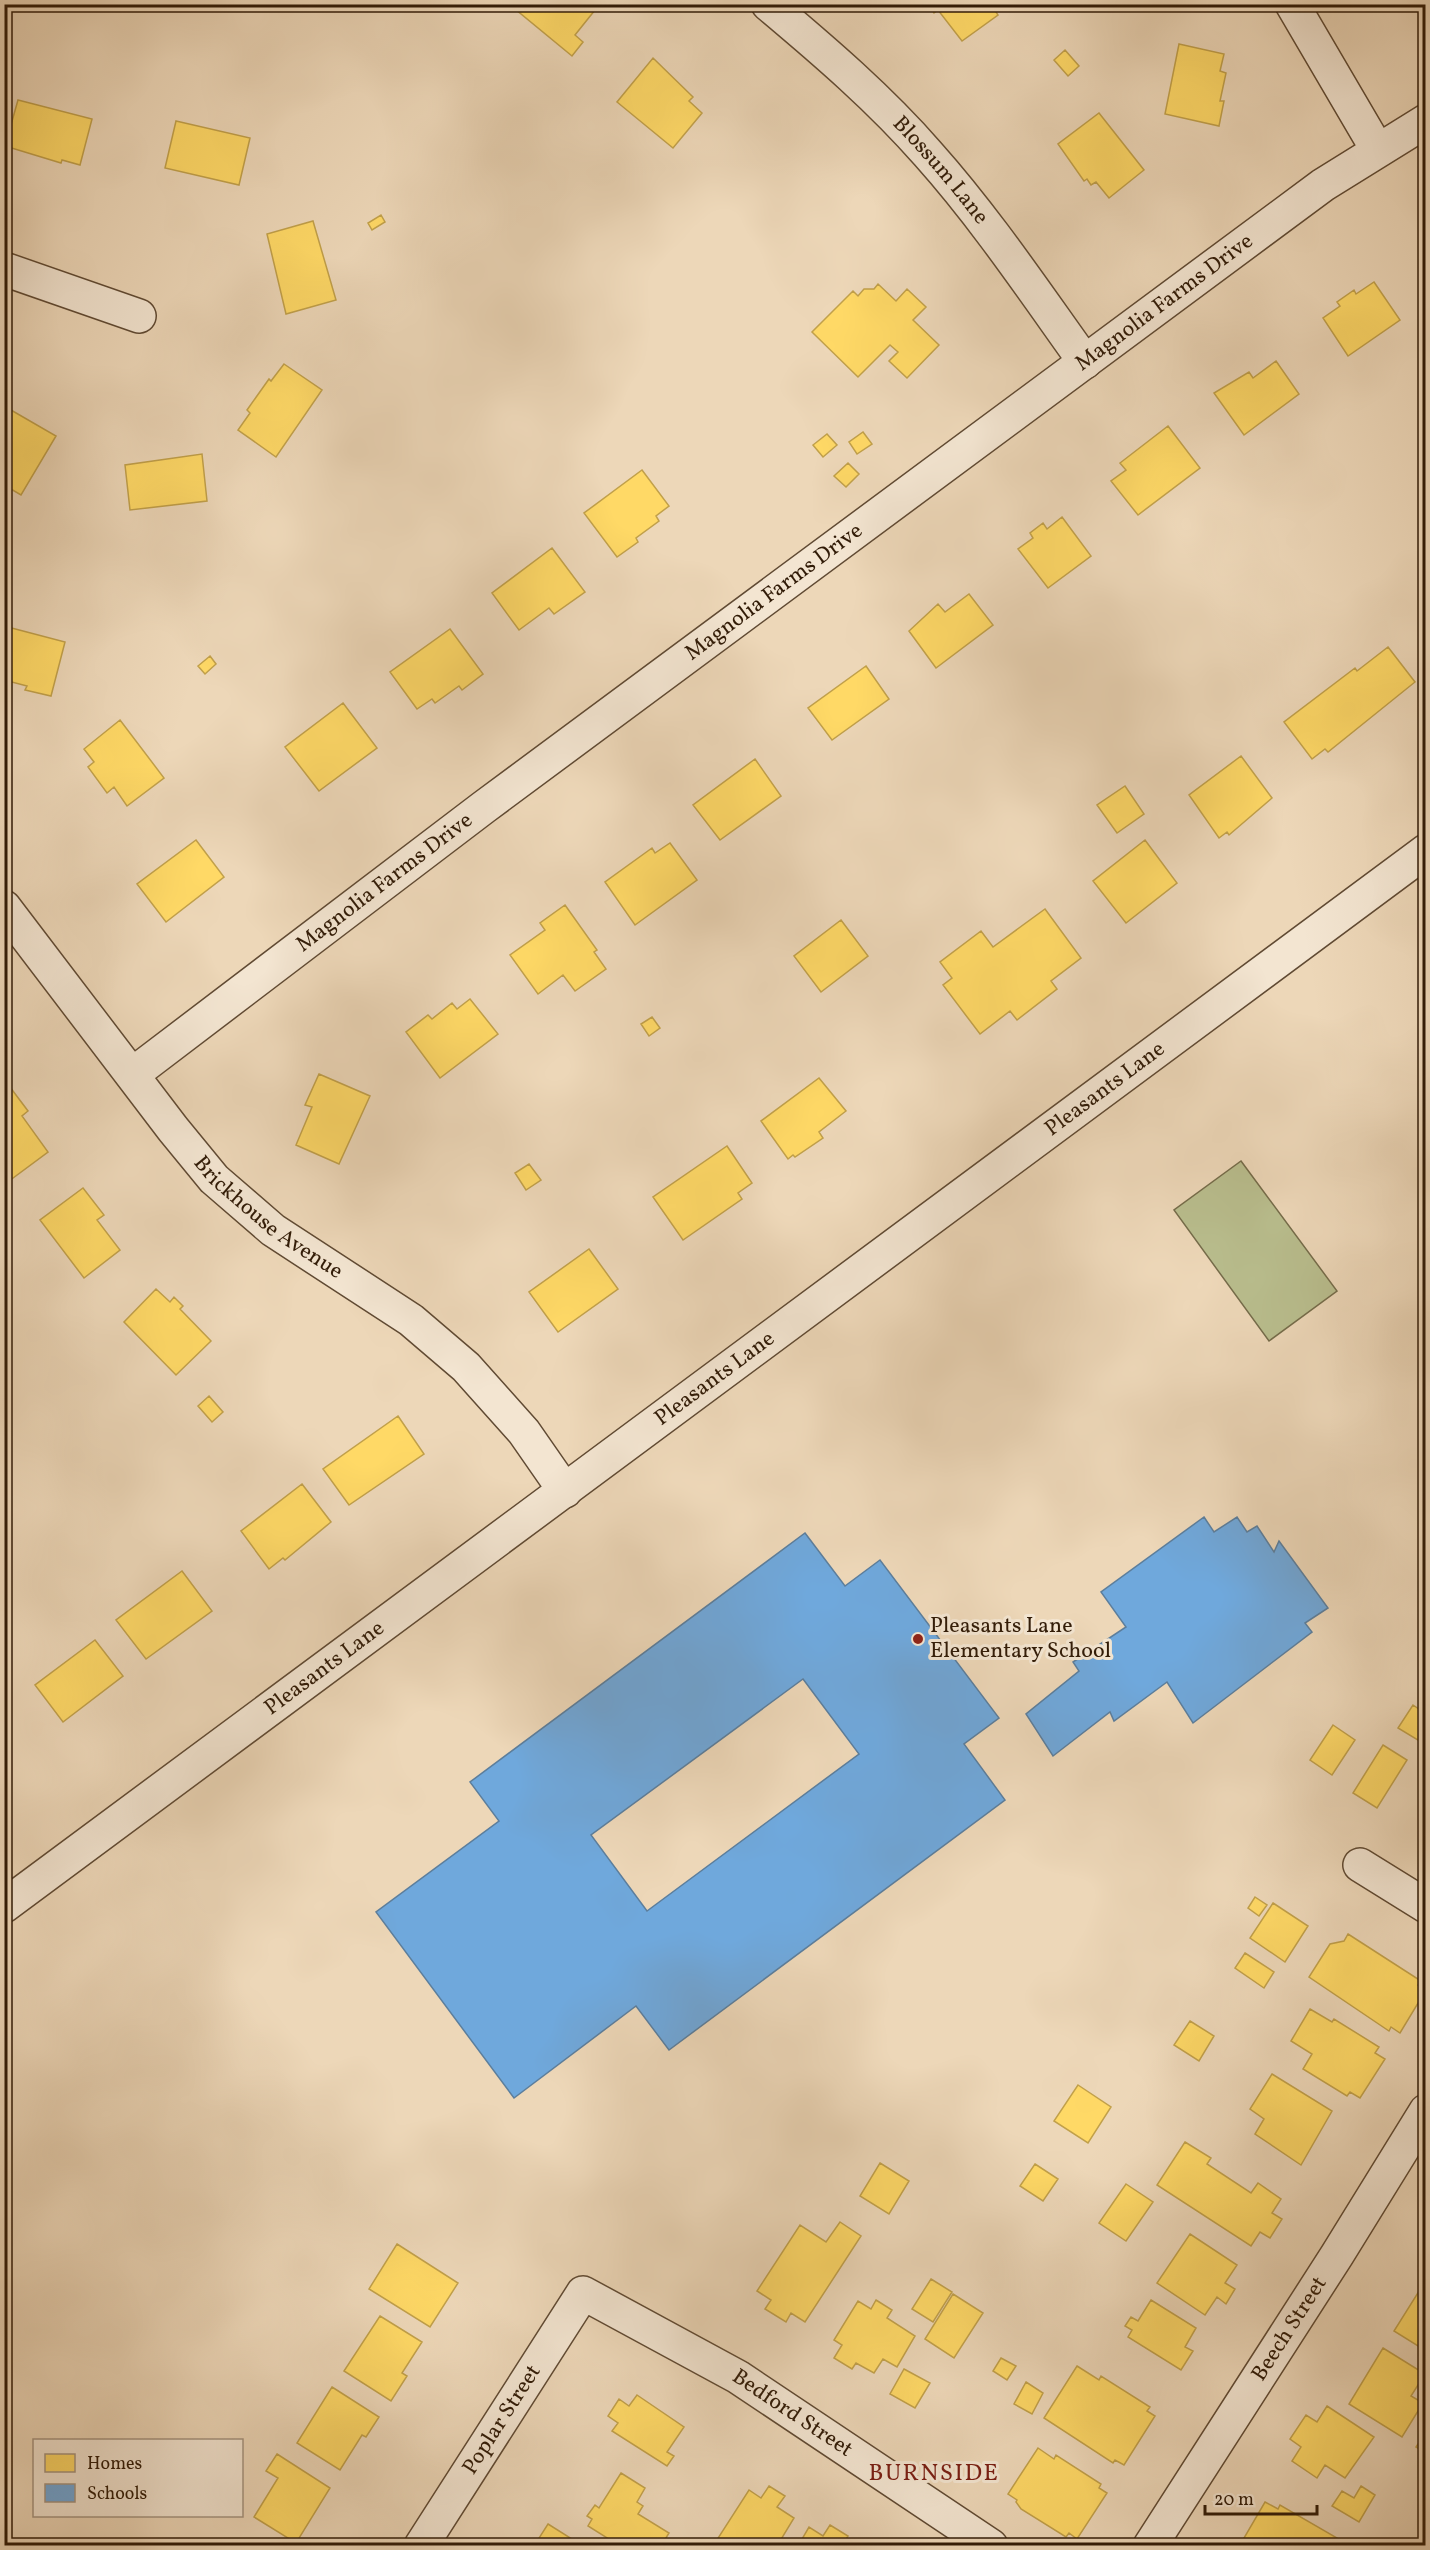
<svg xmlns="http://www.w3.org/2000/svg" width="1430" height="2550" font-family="Vollkorn,serif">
	<rect width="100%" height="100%" fill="#edd7b8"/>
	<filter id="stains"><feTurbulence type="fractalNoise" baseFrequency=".00333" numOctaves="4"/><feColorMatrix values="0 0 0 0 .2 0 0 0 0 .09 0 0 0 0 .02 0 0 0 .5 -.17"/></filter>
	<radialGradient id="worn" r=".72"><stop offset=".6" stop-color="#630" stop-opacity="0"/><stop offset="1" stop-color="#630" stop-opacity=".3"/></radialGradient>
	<path fill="#b9be8e" stroke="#756c4a" stroke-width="1.5" d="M 1241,1161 L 1337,1291 L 1269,1341 L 1174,1210 Z"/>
	<path fill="#ffd966" stroke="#c1a04a" stroke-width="1.5" d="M 509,4 L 588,4 L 595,10 L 575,35 L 583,42 L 572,56 Z
		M 928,4 L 991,4 L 998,15 L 962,41 L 938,10 L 934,13 Z
		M 1179,44 L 1224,54 L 1220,71 L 1226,73 L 1220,101 L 1224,101 L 1219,126 L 1165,114 Z
		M 1065,50 L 1079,66 L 1068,76 L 1054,60 Z
		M 653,58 L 693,97 L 689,101 L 702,113 L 673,148 L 617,102 Z
		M 18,100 L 92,119 L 80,165 L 62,160 L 61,163 L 5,146 Z
		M 1099,113 L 1144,170 L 1109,198 L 1096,182 L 1091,185 L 1087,179 L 1084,181 L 1058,144 Z
		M 176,121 L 250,138 L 239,185 L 165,168 Z
		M 381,215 L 385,222 L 372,230 L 368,223 Z
		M 313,221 L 336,300 L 286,314 L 267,234 Z
		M 1374,282 L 1400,320 L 1348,356 L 1323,318 L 1340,306 L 1337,302 L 1354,290 L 1356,294 Z
		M 878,284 L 896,301 L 907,289 L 926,307 L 913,320 L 939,345 L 907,378 L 889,361 L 898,352 L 890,345 L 858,377 L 812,332 L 853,291 L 858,296 L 864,289 L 874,289 Z
		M 1276,361 L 1299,394 L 1244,435 L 1214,393 L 1249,372 L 1253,378 Z
		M 284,364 L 322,390 L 276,457 L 238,430 L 250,413 L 247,410 L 269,379 L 271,381 Z
		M 4,406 L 56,436 L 21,495 L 4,485 Z
		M 1168,426 L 1200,468 L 1138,515 L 1111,481 L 1126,470 L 1120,463 Z
		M 863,432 L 872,444 L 857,454 L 849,442 Z
		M 827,434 L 837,445 L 823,457 L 813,445 Z
		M 202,454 L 207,501 L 130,510 L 125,465 Z
		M 848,463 L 859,474 L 846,487 L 834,476 Z
		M 642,470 L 669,506 L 656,516 L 659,521 L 636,538 L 638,542 L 617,557 L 584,513 Z
		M 1062,517 L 1091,556 L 1048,588 L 1018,549 L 1033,538 L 1030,533 L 1043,523 L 1047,529 Z
		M 552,548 L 585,592 L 554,614 L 549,608 L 519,630 L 492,593 Z
		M 969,594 L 993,625 L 936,668 L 909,631 L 938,604 L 945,612 Z
		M 4,626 L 65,642 L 51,696 L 25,690 L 27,686 L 4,680 Z
		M 450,629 L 483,674 L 462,690 L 459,686 L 435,703 L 432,699 L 417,709 L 390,672 Z
		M 1388,647 L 1415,682 L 1328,752 L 1325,749 L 1312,759 L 1284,722 L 1355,668 L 1357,671 Z
		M 210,656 L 216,664 L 205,674 L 198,666 Z
		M 866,666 L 889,699 L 832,740 L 808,708 Z
		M 343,703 L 377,748 L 319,791 L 285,747 Z
		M 120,720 L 164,778 L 127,806 L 114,787 L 107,793 L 88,767 L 94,762 L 84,749 Z
		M 1241,756 L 1272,798 L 1229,835 L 1227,832 L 1219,838 L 1189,795 Z
		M 755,759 L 781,796 L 720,840 L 693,805 Z
		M 1125,786 L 1144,814 L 1117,833 L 1097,805 Z
		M 196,840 L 224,877 L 166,922 L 137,884 Z
		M 1145,840 L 1177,883 L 1126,923 L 1093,881 Z
		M 670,843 L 697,880 L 635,925 L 605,882 L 652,848 L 655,853 Z
		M 565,905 L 597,950 L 594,952 L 606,969 L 575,991 L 563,975 L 538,994 L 510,955 L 545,930 L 540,923 Z
		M 1045,909 L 1081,958 L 1051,981 L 1057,989 L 1017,1020 L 1010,1011 L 980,1034 L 943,985 L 952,978 L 940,962 L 981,931 L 993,947 Z
		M 841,920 L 868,956 L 821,992 L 794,956 Z
		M 470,999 L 498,1034 L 440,1078 L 406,1032 L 428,1015 L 432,1019 L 452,1003 L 457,1009 Z
		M 652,1017 L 660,1028 L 649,1036 L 641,1024 Z
		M 319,1074 L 370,1096 L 339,1164 L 296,1145 L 312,1107 L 305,1105 Z
		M 819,1078 L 846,1111 L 819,1132 L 823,1138 L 795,1157 L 793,1155 L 788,1159 L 761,1121 Z
		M 10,1087 L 28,1111 L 22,1116 L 48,1152 L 9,1181 L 4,1175 L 4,1091 Z
		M 727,1146 L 752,1183 L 738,1193 L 742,1199 L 683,1240 L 653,1197 Z
		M 529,1164 L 541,1180 L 526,1190 L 515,1173 Z
		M 83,1188 L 104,1215 L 97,1220 L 120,1250 L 84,1278 L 40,1220 Z
		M 589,1249 L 618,1289 L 558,1332 L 529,1292 Z
		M 156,1289 L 170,1302 L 174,1297 L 183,1306 L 180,1309 L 211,1341 L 176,1375 L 124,1322 Z
		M 209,1396 L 223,1412 L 212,1422 L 198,1406 Z
		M 398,1416 L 424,1454 L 349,1505 L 323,1469 Z
		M 302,1484 L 331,1522 L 285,1560 L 283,1558 L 269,1569 L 241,1531 Z
		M 182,1571 L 212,1611 L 146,1659 L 116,1620 Z
		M 95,1640 L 123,1676 L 63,1722 L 35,1685 Z
		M 1413,1705 L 1426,1714 L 1426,1745 L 1398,1728 Z
		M 1333,1725 L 1355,1740 L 1332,1775 L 1310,1760 Z
		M 1383,1745 L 1407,1760 L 1377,1808 L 1353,1793 Z
		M 1255,1897 L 1267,1905 L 1259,1916 L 1248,1908 Z
		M 1273,1903 L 1308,1926 L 1285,1962 L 1250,1938 Z
		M 1348,1934 L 1421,1981 L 1418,1985 L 1426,1990 L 1400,2033 L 1391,2027 L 1389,2031 L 1309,1977 L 1330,1944 L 1344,1941 Z
		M 1245,1953 L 1274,1972 L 1264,1988 L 1235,1968 Z
		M 1310,2009 L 1332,2022 L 1334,2019 L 1379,2047 L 1375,2053 L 1385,2059 L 1360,2098 L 1350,2092 L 1347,2096 L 1303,2069 L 1312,2054 L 1291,2041 Z
		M 1190,2021 L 1214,2036 L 1199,2061 L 1174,2045 Z
		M 1272,2074 L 1332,2111 L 1301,2165 L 1255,2134 L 1264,2119 L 1250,2109 Z
		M 1078,2085 L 1111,2107 L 1088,2143 L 1054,2121 Z
		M 1185,2142 L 1211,2158 L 1207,2164 L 1251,2193 L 1258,2183 L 1281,2199 L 1272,2213 L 1282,2219 L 1270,2238 L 1260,2232 L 1251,2246 L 1157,2185 Z
		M 880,2163 L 909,2181 L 889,2214 L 860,2196 Z
		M 1035,2164 L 1058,2179 L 1043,2201 L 1020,2186 Z
		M 1126,2184 L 1153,2202 L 1126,2241 L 1099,2223 Z
		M 840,2222 L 861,2236 L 805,2322 L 791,2313 L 786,2322 L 765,2309 L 771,2300 L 757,2291 L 800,2225 L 826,2242 Z
		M 1190,2234 L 1237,2265 L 1225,2283 L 1235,2289 L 1226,2304 L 1217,2297 L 1205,2315 L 1157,2283 Z
		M 397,2244 L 458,2283 L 430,2327 L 369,2289 Z
		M 931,2279 L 952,2292 L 933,2322 L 912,2309 Z
		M 1426,2280 L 1426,2351 L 1394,2331 Z
		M 953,2294 L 983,2313 L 954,2358 L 925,2339 Z
		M 876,2300 L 892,2310 L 887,2318 L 915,2336 L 897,2367 L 883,2359 L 874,2373 L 856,2363 L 852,2369 L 834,2358 L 842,2345 L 834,2340 L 858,2301 L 871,2309 Z
		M 1151,2300 L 1196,2328 L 1185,2347 L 1193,2351 L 1181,2370 L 1128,2337 L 1132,2330 L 1125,2326 L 1131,2317 L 1138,2321 Z
		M 380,2316 L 422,2342 L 402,2373 L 407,2376 L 391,2401 L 344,2371 Z
		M 1383,2348 L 1425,2374 L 1411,2396 L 1423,2403 L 1402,2437 L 1349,2404 Z
		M 1001,2358 L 1016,2366 L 1007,2380 L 993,2371 Z
		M 1077,2366 L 1099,2380 L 1101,2376 L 1150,2407 L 1147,2411 L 1155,2416 L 1124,2465 L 1115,2460 L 1113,2463 L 1044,2418 Z
		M 904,2369 L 930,2383 L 915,2408 L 890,2394 Z
		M 1026,2382 L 1043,2393 L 1032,2414 L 1014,2404 Z
		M 332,2387 L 379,2417 L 366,2437 L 362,2435 L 340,2470 L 297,2443 Z
		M 637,2395 L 684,2427 L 667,2452 L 674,2456 L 667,2466 L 612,2431 L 618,2423 L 608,2416 L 619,2399 L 629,2406 Z
		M 1327,2406 L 1374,2437 L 1345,2478 L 1325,2465 L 1317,2478 L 1292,2461 L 1301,2447 L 1290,2439 L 1306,2415 L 1317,2422 Z
		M 1426,2432 L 1426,2453 L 1416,2447 Z
		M 1038,2448 L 1054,2459 L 1056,2455 L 1101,2484 L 1099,2488 L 1107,2493 L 1077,2539 L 1069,2533 L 1066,2537 L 1021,2509 L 1016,2502 L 1017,2500 L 1008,2494 Z
		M 277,2454 L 330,2488 L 296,2543 L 254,2517 L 278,2478 L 266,2471 Z
		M 621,2473 L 645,2488 L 637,2502 L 643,2506 L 638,2514 L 669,2533 L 661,2546 L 620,2546 L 588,2526 L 592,2519 L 587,2516 L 595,2505 L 599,2508 Z
		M 769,2486 L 785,2496 L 777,2507 L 794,2518 L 777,2546 L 713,2546 L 749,2490 L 761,2498 Z
		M 1361,2486 L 1375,2495 L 1359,2522 L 1332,2506 L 1342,2491 L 1354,2498 Z
		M 1265,2502 L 1278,2509 L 1280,2505 L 1349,2545 L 1256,2546 L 1244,2538 Z
		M 548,2524 L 583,2546 L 534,2546 Z
		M 830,2525 L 848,2536 L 842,2546 L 798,2546 L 809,2527 L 823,2536 Z"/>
	<path fill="#6fa8dc" stroke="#5c7e9c" stroke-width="1.5" fill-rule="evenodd" d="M 1204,1517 L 1214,1532 L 1237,1517 L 1247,1532 L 1257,1526 L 1274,1552 L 1279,1541 L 1328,1608 L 1305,1623 L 1312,1632 L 1193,1723 L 1167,1682 L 1114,1721 L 1110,1712 L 1053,1756 L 1026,1714 L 1079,1671 L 1073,1662 L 1126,1627 L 1101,1592 Z
		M 805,1533 L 845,1586 L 880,1560 L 999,1718 L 964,1744 L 1005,1800 L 669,2050 L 636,2006 L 514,2098 L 376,1912 L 499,1821 L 470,1782 ZM 803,1679 L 859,1754 L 647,1911 L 591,1835 Z"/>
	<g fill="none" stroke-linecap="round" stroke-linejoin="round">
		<defs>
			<g id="minor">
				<path id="s1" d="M 768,4 C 824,51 880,99 928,154 C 986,219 1034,291 1085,362"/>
				<path d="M 1292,4 L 1377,149"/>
				<path d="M 4,269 L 139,316"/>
				<path id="s2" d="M 4,907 L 173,1129 L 214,1179 L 273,1230 L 411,1320 L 466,1367 L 524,1432 L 565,1491"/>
				<path id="s3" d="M 133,1074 L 484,807 L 1323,185 L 1426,121"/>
				<path d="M 1360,1865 L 1426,1906"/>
				<path id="s4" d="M 4,1906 L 1426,851"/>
				<path id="s5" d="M 421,2546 L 583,2293 L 738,2377 L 991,2546"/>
				<path id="s6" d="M 1150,2546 L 1337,2255 L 1426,2111"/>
			</g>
		</defs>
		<use href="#minor" stroke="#604a33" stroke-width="36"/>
		<use href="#minor" stroke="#f3e5d1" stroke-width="33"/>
	</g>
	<circle fill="#8f2418" stroke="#f3e5d1" stroke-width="2" cx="918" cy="1639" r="6"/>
	<g text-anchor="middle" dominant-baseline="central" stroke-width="6" stroke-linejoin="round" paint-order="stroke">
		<g font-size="22" fill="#311b07" stroke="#f3e5d1">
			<text stroke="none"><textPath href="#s1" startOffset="240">Blossum Lane</textPath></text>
			<text stroke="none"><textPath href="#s3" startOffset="1288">Magnolia Farms Drive</textPath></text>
			<text stroke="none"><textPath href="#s3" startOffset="802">Magnolia Farms Drive</textPath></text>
			<text stroke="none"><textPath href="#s3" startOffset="316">Magnolia Farms Drive</textPath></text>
			<text stroke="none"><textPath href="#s4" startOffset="1371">Pleasants Lane</textPath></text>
			<text stroke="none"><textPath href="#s2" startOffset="410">Brickhouse Avenue</textPath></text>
			<text stroke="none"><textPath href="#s4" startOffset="885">Pleasants Lane</textPath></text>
			<text stroke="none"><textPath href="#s4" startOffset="399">Pleasants Lane</textPath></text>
			<text stroke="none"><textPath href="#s6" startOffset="258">Beech Street</textPath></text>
			<text stroke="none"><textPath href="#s5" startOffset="542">Bedford Street</textPath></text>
			<text stroke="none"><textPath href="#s5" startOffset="150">Poplar Street</textPath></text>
		</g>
		<g font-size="22" fill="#311b07" stroke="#f3e5d1" text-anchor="start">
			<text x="930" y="1626">Pleasants Lane<tspan x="930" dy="25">Elementary School</tspan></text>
		</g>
		<g font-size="24" letter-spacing="1.5" fill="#7a1f14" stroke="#f3e5d1">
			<text x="934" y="2474">BURNSIDE</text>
		</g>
	</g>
	<rect width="1430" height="2550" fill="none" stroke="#edd7b8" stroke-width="24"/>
	<rect x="6" y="6" width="1418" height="2538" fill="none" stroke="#311b07" stroke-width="3"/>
	<rect x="12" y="12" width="1406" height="2526" fill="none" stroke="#311b07" stroke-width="1.5"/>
	<rect x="33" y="2439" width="210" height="78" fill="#f3e5d1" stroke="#a59480" stroke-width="1.5"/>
	<rect x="45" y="2454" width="30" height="18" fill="#ffd966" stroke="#a59480" stroke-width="1.5"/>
	<text x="87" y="2469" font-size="18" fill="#311b07">Homes</text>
	<rect x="45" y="2484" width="30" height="18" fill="#6fa8dc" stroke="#a59480" stroke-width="1.5"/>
	<text x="87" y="2499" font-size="18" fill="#311b07">Schools</text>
	<path d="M1205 2505v9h112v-9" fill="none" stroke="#311b07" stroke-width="3"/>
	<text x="1214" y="2505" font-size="18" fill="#311b07" stroke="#f3e5d1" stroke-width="4.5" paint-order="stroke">20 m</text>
	<rect width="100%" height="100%" filter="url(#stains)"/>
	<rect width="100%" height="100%" fill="url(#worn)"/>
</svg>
